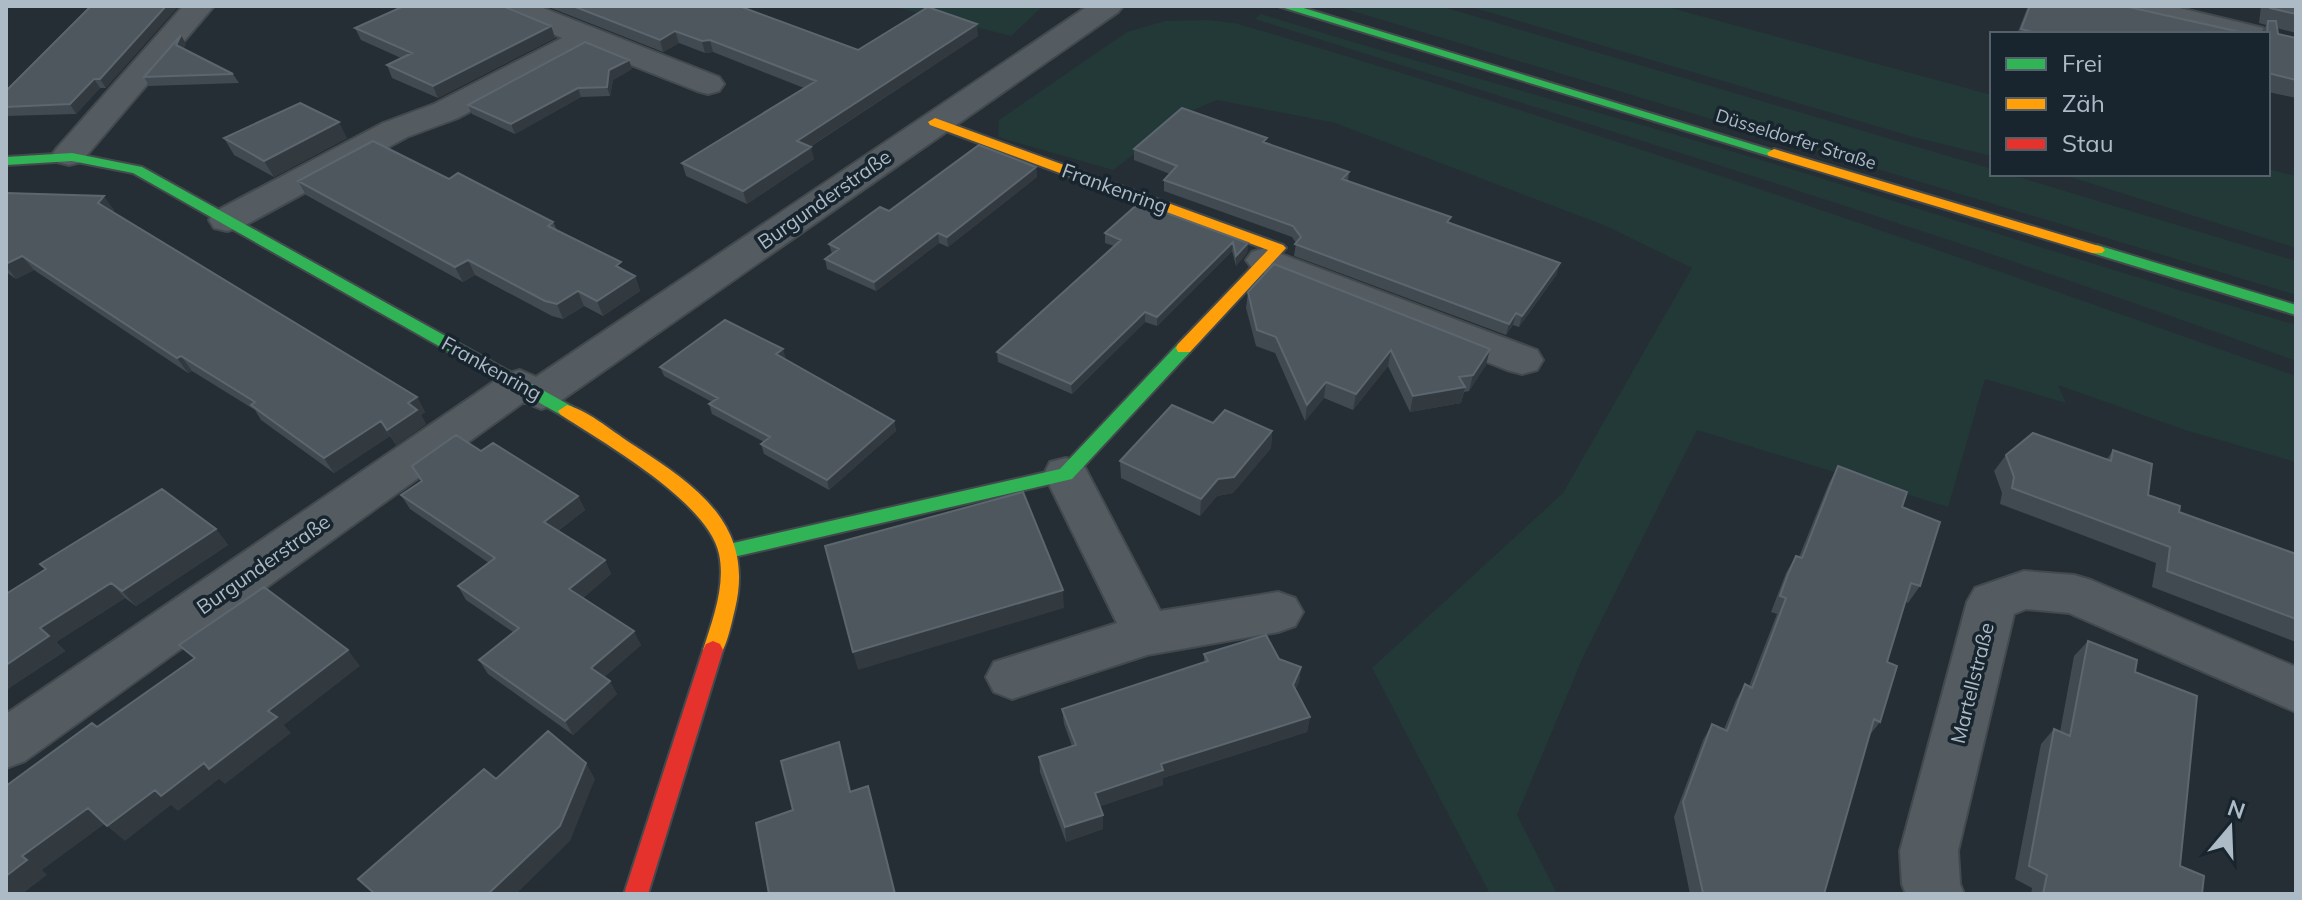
<svg xmlns="http://www.w3.org/2000/svg" width="2302" height="900" viewBox="0 0 2302 900" font-family="Mulish,sans-serif">
  <style>
    .green { fill: #223938 }
    .lines { fill: none; stroke-linecap: round; stroke-linejoin: round }
    .street-casing { stroke: #434a4e; stroke-width: 4 }
    .fast-casing { stroke: #434a4e; stroke-width: 4 }
    .slow-casing { stroke: #434a4e; stroke-width: 4 }
    .jam-casing { stroke: #434a4e; stroke-width: 4 }
    .street { fill: #545c62; fill-rule: evenodd }
    .fast { fill: #30b455; fill-rule: evenodd }
    .slow { fill: #ff9f0a; fill-rule: evenodd }
    .jam { fill: #e5322d; fill-rule: evenodd }
    .wall { fill: #424a51 }
    .shaded-wall { fill: #323a40 }
    .building { fill: #4e575e; stroke: #5c666e; stroke-width: 2 }
    .labels { text-anchor: middle; dominant-baseline: central; stroke-width: 7; stroke-linejoin: round; paint-order: stroke }
    .far-street-label { font-size: 18px; fill: #adbbc7; stroke: #18252e }
    .street-label { font-size: 20px; fill: #adbbc7; stroke: #18252e }
  </style>
  <rect width="100%" height="100%" fill="#252e34"/>
  <path class="green" d="M890,6H1043L1011,36Z
    M1336,6H1440L1992,169V174L2022,178L2296,261V295Z
    M1468,6H1664L1992,95V156L1917,138Z
    M1261,14C1446,72 1633,120 1817,177C1977,227 2136,278 2296,325V361C1953,235 1603,129 1255,19Z
    M1207,20L1235,23C1593,127 1945,252 2296,376V462L2185,430L2058,385L2066,403L1985,379L1948,507L1697,430L1584,655L1517,815L1557,894H1490L1372,668L1563,493L1692,268L1606,226L1335,123L1217,100L1191,111L1113,170L998,137L999,120L1127,32L1165,21Z
    M2268,169L2296,176V248L2061,174H2268Z"/>
  <g class="lines">
    <defs>
      <path id="street" d="M183,6H214L81,162L69,165L57,162L52,155L57,148Z
        M478,6H538L719,77L724,84L719,91L708,94L697,91L588,48L458,118L407,137L240,228L227,231L214,228L209,220L214,212L383,123L434,104L562,38L510,16L483,12Z
        M1088,6H1123L1118,12L556,404L541,409L524,402L25,761L6,768V714L505,374L520,370L536,377Z
        M2119,6H2171L2263,28L2267,34H2214L2124,12Z
        M1265,248L1537,350L1543,360L1537,370L1522,374L1507,370L1252,268L1246,260L1252,252Z
        M1066,458L1082,462L1160,611L1278,592L1295,598L1303,612L1295,626L1278,632L1147,655L1012,699L994,692L986,677L994,662L1117,623L1044,474L1050,462Z
        M2024,571L2074,575L2091,580L2296,667V712L2069,613L2026,609L2014,614L1958,851L1960,884L1964,894H1906L1902,884L1900,851L1967,602L1975,588Z"/>
      <path id="fast" d="M1278,6H1297L1781,153L1779,156H1769Z
        M72,153L142,167L573,407L576,411L567,417L561,415L133,173L72,161L6,165V157Z
        M2097,245L2296,305V315L2092,253V247Z
        M1184,342L1192,348L1190,352L1072,479L729,558L722,556L719,551L722,546L729,544L1060,469L1178,344Z"/>
      <path id="slow" d="M935,118L1283,245L1286,248L1190,352H1178L1176,348L1178,344L1268,250L930,125L928,122Z
        M1774,149L2102,247L2105,250L2102,253H2092L1769,156L1767,153Z
        M567,405C591,412 614,433 635,446C698,487 755,526 735,609C731,625 728,642 720,656L713,659L706,656L703,650C712,621 726,586 719,554C708,502 604,443 561,415L558,411Z"/>
      <path id="jam" d="M713,641L720,644L723,650L648,894H624L703,650L706,644Z"/>
    </defs>
    <use href="#street" class="street-casing"/>
    <use href="#fast" class="fast-casing"/>
    <use href="#slow" class="slow-casing"/>
    <use href="#jam" class="jam-casing"/>
    <use href="#street" class="street"/>
    <use href="#fast" class="fast"/>
    <use href="#slow" class="slow"/>
    <use href="#jam" class="jam"/>
  </g>
  <path class="wall" d="M91,6L106,88H100L76,114L6,116V91Z
    M546,6H739L858,50L978,36L810,147L814,159L747,204L686,176L682,163L804,88L713,52L705,53L679,43L663,52Z
    M2028,6H2124L2249,34H2017Z
    M2261,6H2296V33L2277,28L2278,34L2296,38V98L2268,92V34H2260L2266,25L2259,23Z
    M551,26L555,38L438,98L392,78L387,65L401,58L361,40L355,28Z
    M186,44L183,49L233,74L239,83L149,86L144,77Z
    M632,69L613,80L610,96L581,97L515,134L472,114L468,105Z
    M224,138H347L274,177L234,155Z
    M1267,144L1349,172L1348,181L1450,223L1557,274L1519,327L1513,325L1506,335L1294,256L1296,243L1292,237L1164,191V180L1170,174L1134,160V149Z
    M1036,167L1037,177L948,247L939,243L876,291L827,269L825,259L832,254L829,244L889,211Z
    M449,179L553,222L557,230L635,276L640,291L603,316L584,306L563,319L552,316L475,275L463,282L306,195L298,181Z
    M6,193L114,210L112,212L417,397L425,412L421,415L426,424L396,445L390,436L334,473L261,420L255,410L192,371L188,373L34,270L16,279L6,272Z
    M1105,233L1248,243L1247,253L1236,266L1232,251L1157,326L1145,322L1072,394L998,362L997,352L1114,246L1105,243Z
    M1248,292L1486,365L1469,391L1464,392L1461,403L1410,412L1388,366L1353,410L1324,398L1305,421L1275,353L1256,346L1246,308Z
    M785,359L894,421L896,431L829,490L764,454L761,444L764,442L712,414L709,404L712,402L664,376L660,367L786,359Z
    M1213,423L1272,431L1271,448L1233,493L1217,496L1200,516L1121,478L1120,461Z
    M2113,450L2148,495L2179,512L2296,554V642L2152,587L2156,563L2000,504L2002,493L1994,471L2006,455L2107,459Z
    M481,451L578,496L585,510L558,531L605,560L611,574L583,598L641,645L604,677L617,694L573,735L488,674L479,660L513,632L466,600L458,586L489,563L410,509L401,495L421,481L412,466Z
    M1838,466L1902,507L1920,586L1908,603L1905,602L1887,662L1880,722L1869,736L1824,894H1690L1674,817L1703,740L1712,724L1724,729L1736,700L1745,684L1749,686L1777,614L1771,612L1779,591L1786,573L1796,556L1799,557L1829,483Z
    M216,529L228,545L136,606L125,598L56,642L65,651L6,690V594L45,569L40,564Z
    M2088,641L2135,672L2180,866L2202,894H2031L2032,888L2015,879L2041,744L2054,729L2060,732L2074,656Z
    M1204,654L1279,659L1301,667L1299,682L1295,690L1310,717L1307,732L1163,778V785L1100,806L1103,829L1066,842L1040,772L1039,757L1072,746L1064,724L1062,709L1204,662Z"/>
  <path class="shaded-wall" d="M166,6H179L106,88L100,79Z
    M977,24L978,36L800,153L797,141Z
    M551,26L555,38L438,98L433,86Z
    M675,31L679,43L663,52L660,40Z
    M181,35L186,44L181,54L176,45Z
    M710,40L713,52L705,53L702,41Z
    M629,60L632,69L613,80L610,96L607,87L609,70Z
    M94,79L100,88L76,114L70,104Z
    M578,88L581,97L515,134L511,124Z
    M339,122L347,138L274,177L264,161Z
    M811,147L814,159L747,204L743,191Z
    M1036,167L1037,177L948,247L947,237Z
    M104,196L114,210L108,218L98,203Z
    M938,233L939,243L876,291L874,282Z
    M1233,242L1232,251L1157,326V317Z
    M1248,243L1247,253L1236,266V256Z
    M22,256L34,270L16,279L6,266V264Z
    M468,260L475,275L463,282L455,267Z
    M1560,263L1557,274L1519,327L1522,316Z
    M635,276L640,291L603,316L597,301Z
    M578,291L584,306L563,319L557,304Z
    M1145,312V322L1072,394L1071,384Z
    M1516,313L1513,325L1506,335L1509,324Z
    M783,349L786,359L779,364L776,354Z
    M1490,349L1486,365L1469,391L1473,375Z
    M1391,350L1388,366L1353,410L1356,394Z
    M181,356L192,371L188,373L177,358Z
    M1326,382L1324,398L1305,421L1307,405Z
    M1465,387L1461,403L1410,412L1413,396Z
    M417,397L425,412L421,415L426,424L396,445L387,430L408,403Z
    M381,421L390,436L334,473L324,458Z
    M894,421L896,431L829,490L827,480Z
    M1272,431L1271,448L1233,493L1217,496L1200,516L1201,499L1218,479Z
    M578,496L585,510L551,536L544,522Z
    M216,529L228,545L136,606L122,591Z
    M605,560L611,574L577,603L569,589Z
    M111,583L125,598L56,642L65,651L6,690V665L40,628Z
    M1063,590L1064,608L858,670L853,652Z
    M634,631L641,645L599,681L591,668Z
    M348,650L360,666L284,725L291,733L225,784L219,779L178,811L171,805L125,841L107,826L155,790L268,711Z
    M1301,667L1299,682L1290,701L1293,685Z
    M610,681L617,694L573,735L565,721Z
    M1310,717L1307,732L1163,778V785L1096,808L1095,793L1161,764Z
    M839,742L844,759L855,807L850,792Z
    M586,763L595,779L570,841L516,894H488Z
    M868,786L873,802L896,894H895Z
    M88,808L106,823L42,870L47,875L22,894H6V876L22,856Z
    M1103,815V829L1066,842L1065,827Z"/>
  <path class="building" d="M91,6H166L100,79H94L70,104L6,107V91Z
    M404,6H498L505,7L551,26L433,86L387,65L412,53L355,28Z
    M573,6H739L858,50L928,7L977,24L797,141L811,147L743,191L682,163L816,81L710,40L702,41L675,31L660,40Z
    M2030,6H2124L2249,34H2039L2021,29Z
    M2270,6H2296V14L2270,8Z
    M2268,21H2276L2278,34L2296,38V80L2268,73V34H2267Z
    M181,35L176,45L233,74L144,77Z
    M585,42L629,60L609,70L607,87L578,88L511,124L468,105Z
    M300,103L339,122L264,161L224,138Z
    M1182,108L1267,138L1263,142L1349,172L1342,179L1451,217L1447,222L1560,263L1522,316L1516,313L1509,324L1295,244L1301,237L1293,226L1164,180L1177,166L1134,149Z
    M373,141L449,179L458,173L553,222L548,226L621,262L616,266L635,276L597,301L578,291L557,304L545,301L468,260L455,267L298,181Z
    M979,145L1036,167L947,237L938,233L874,282L825,259L839,249L829,244L880,207L889,211Z
    M6,193L104,196L98,203L417,397L408,403L417,410L387,430L381,421L324,458L251,405L255,402L181,356L177,358L22,256L6,264Z
    M1139,203L1248,243L1236,256L1233,242L1157,317L1145,312L1071,384L997,352L1121,240L1105,233Z
    M1274,264L1490,349L1473,375L1459,377L1465,387L1413,396L1391,350L1356,394L1326,382L1307,405L1276,337L1257,330L1248,292Z
    M725,320L783,349L776,354L894,421L827,480L761,444L770,437L709,404L718,398L660,367Z
    M1172,405L1213,423L1225,410L1272,431L1234,477L1218,479L1201,499L1120,461Z
    M2033,433L2111,461L2113,450L2152,464L2148,495L2180,506L2179,512L2296,554V619L2167,571L2170,547L2012,488L2014,477L2006,455Z
    M456,435L481,451L493,443L578,496L544,522L605,560L569,589L634,631L591,668L610,681L565,721L479,660L519,628L458,586L495,558L401,495L422,481L412,466Z
    M1838,466L1907,492L1902,507L1940,522L1920,586L1911,583L1887,662L1897,666L1880,722L1874,719L1824,894L1703,893L1683,802L1712,724L1727,731L1745,684L1752,688L1786,598L1780,596L1788,574L1796,556L1802,558Z
    M162,489L216,529L122,591L111,583L40,628L49,636L6,665V594L46,569L40,564Z
    M1023,492L1063,590L853,652L825,546Z
    M264,587L348,650L268,711L277,717L209,769L204,763L161,796L155,790L107,826L88,808L22,856L27,860L6,876V786L92,723L97,727L195,658L179,645Z
    M1266,635L1279,659L1301,667L1293,685L1310,717L1161,764L1163,770L1095,793L1103,815L1065,827L1039,757L1076,745L1062,709L1208,661L1204,654Z
    M2088,641L2137,660L2135,672L2197,696L2180,866L2204,876L2202,894H2043L2047,875L2029,866L2054,729L2070,736Z
    M548,731L586,763L560,826L488,894H375L358,879L484,769L496,779Z
    M839,742L850,792L868,786L895,894H769L756,823L793,810L781,761Z"/>
  <g class="labels">
    <g class="far-street-label">
      <text transform="translate(1796 139) rotate(17)">Düsseldorfer Straße</text>
    </g>
    <g class="street-label">
      <text transform="translate(1115 188) rotate(20)">Frankenring</text>
      <text transform="translate(824 199) rotate(-35)">Burgunderstraße</text>
      <text transform="translate(492 368) rotate(29)">Frankenring</text>
      <text transform="translate(263 564) rotate(-35)">Burgunderstraße</text>
      <text transform="translate(1972 683) rotate(-76)">Martellstraße</text>
    </g>
  </g>
  <rect width="2302" height="900" fill="none" stroke="#adbbc7" stroke-width="16"/>
  <rect x="1990" y="32" width="280" height="144" fill="#18252e" stroke="#54616b" stroke-width="2"/>
  <rect x="2006" y="58" width="40" height="12" fill="#30b455" stroke="#54616b" stroke-width="2"/>
  <text x="2062" y="72" font-size="24" fill="#adbbc7">Frei</text>
  <rect x="2006" y="98" width="40" height="12" fill="#ff9f0a" stroke="#54616b" stroke-width="2"/>
  <text x="2062" y="112" font-size="24" fill="#adbbc7">Zäh</text>
  <rect x="2006" y="138" width="40" height="12" fill="#e5322d" stroke="#54616b" stroke-width="2"/>
  <text x="2062" y="152" font-size="24" fill="#adbbc7">Stau</text>
  <g transform="translate(2230 828) rotate(19)" stroke="#18252e" stroke-width="6" paint-order="stroke">
  <path d="M0-6L14 30L0 20L-14 30Z" fill="#adbbc7"/>
  <text y="-12" font-size="22" font-weight="bold" text-anchor="middle" fill="#adbbc7">N</text>
  </g>
</svg>
